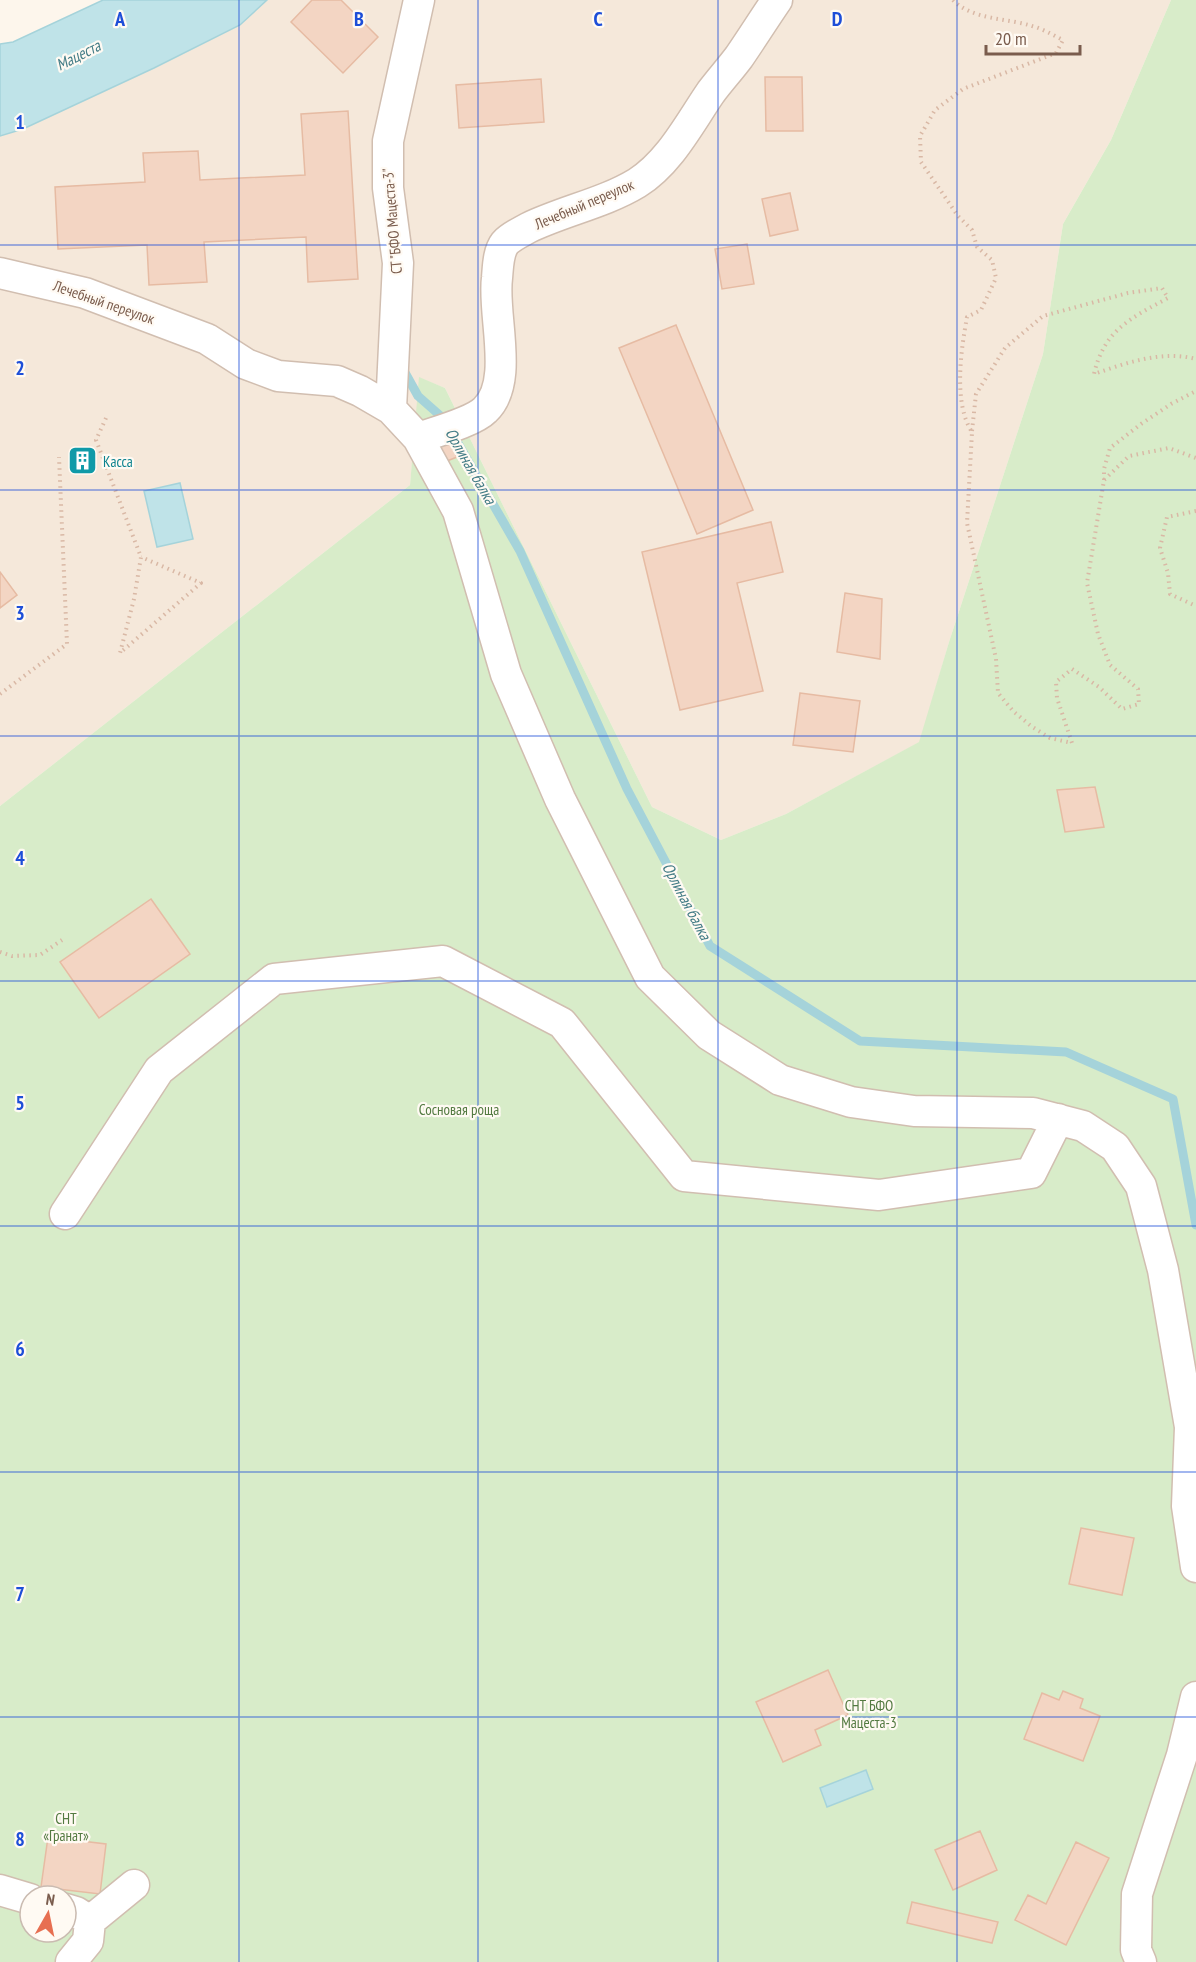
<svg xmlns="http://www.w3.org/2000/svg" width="1196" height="1962" viewBox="0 0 1196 1962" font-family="'PT Sans Narrow',sans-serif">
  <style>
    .residential { fill: #f5e8da }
    .green { fill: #d8ecc9; fill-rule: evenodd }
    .water { fill: #bfe3e8; stroke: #a5d3da; stroke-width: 1.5 }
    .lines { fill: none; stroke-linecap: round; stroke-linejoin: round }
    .stream { stroke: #a5d3da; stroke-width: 9 }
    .building { fill: #f3d5c3; stroke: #e6bba3; stroke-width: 1.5 }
    .minor-casing { stroke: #d1beb0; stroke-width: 33 }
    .path { stroke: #d9b8a5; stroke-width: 4; stroke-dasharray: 1.5 4.5; stroke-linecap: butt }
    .minor { stroke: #fff; stroke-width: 30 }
    .grid { fill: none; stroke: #1d4ed8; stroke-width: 1.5; stroke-opacity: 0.55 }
    .labels { text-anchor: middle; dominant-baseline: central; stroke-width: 4.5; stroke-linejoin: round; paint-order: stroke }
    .street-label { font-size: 15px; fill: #7a5c4d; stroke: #fffaf3 }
    .culture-label { font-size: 15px; fill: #0d838f; stroke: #fffaf3; text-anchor: start }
    .park-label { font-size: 15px; fill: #537a41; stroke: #fffaf3 }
    .water-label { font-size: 16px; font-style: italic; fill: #437c86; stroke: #fffaf3 }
    .grid-label { font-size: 20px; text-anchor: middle; font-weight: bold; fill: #1d4ed8; stroke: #fffaf3; stroke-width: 4.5; stroke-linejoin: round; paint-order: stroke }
  </style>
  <rect width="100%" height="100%" fill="#fdf6ec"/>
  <path class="residential" d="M267,0H1171L1111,140L1063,224L1043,354L949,642L920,742L786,814L721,840L652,807L445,388L420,378L410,485L0,806V136L23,129L154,68L240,25Z"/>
  <path class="green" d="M1171,0H1196V1962H0V806L410,485L419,377L445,388L652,807L721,840L786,814L919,742L949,642L1043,354L1063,224L1111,140ZM30,1896H66V1932H30Z"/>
  <path class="water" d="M103,0H267L240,25L154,68L23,129L0,136V44L13,42Z
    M180,483L193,539L157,547L144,491Z
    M866,1770L873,1789L827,1807L820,1788Z"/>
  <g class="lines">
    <path class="stream" d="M403,369L418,396L444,419L520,551L627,789L710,946L860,1041L1066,1052L1173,1099L1196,1225"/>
  </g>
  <path class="building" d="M312,0H341L378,37L343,73L291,22Z
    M765,77H802L803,131H766Z
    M541,79L544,122L459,128L456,85Z
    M348,111L358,279L308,282L306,237L204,242L207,282L149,285L147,245L58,249L55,187L145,182L143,153L198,151L200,180L305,175L301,114Z
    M790,193L798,230L770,236L762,199Z
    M747,244L754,284L722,289L715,249Z
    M676,325L753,510L697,534L619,348Z
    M448,439L457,457L442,463L433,445Z
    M88,452L92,466L75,471L72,456Z
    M771,522L783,572L737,583L763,691L680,710L642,552Z
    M0,572L17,595L0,608Z
    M845,593L882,599L880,659L837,652Z
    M800,693L860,701L853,752L793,745Z
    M1095,787L1104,827L1065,832L1057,790Z
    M151,899L190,954L99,1018L60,962Z
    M1081,1528L1134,1538L1122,1595L1069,1584Z
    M828,1670L848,1715L815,1730L821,1745L783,1762L756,1702Z
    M1063,1691L1083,1699L1080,1708L1100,1716L1083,1761L1024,1739L1042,1693L1059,1700Z
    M980,1831L997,1870L953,1890L935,1850Z
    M48,1837L106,1844L100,1894L41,1887Z
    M1076,1842L1109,1858L1066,1945L1015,1920L1028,1895L1046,1904Z
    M912,1902L998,1922L992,1943L907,1923Z"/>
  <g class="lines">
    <defs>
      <path id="minor" d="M0,273L85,293L207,339L246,364L278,376L337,381L360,391L391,409L418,438L458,511L506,674L560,799L650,977L709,1035L780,1080L851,1102L914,1111L1033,1113L1083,1126L1115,1147L1141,1186L1163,1270L1190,1427L1187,1506L1196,1567
        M391,409L398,263L388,188V141L419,0
        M418,438C435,432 473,422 485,410C515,382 492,315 497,278C498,267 498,252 505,243C510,237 521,232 528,228C563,211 604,203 637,183C670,162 689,124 711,92C720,80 730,69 739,57C752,38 764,19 777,0
        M65,1214L159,1070L274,979L443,961L562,1023L684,1176L879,1195L1031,1173L1058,1119
        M0,1890L30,1899
        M66,1909L76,1912L90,1921L88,1941L71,1962
        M90,1921L134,1885
        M1141,1962L1136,1950L1137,1894L1182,1755L1196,1697"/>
    </defs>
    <use href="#minor" class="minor-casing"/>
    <path class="path" d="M953,0C972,20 1007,18 1032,26C1043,29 1053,35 1063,40L1056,53L963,89L935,110L920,136L921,162L958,216L972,230L977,247L992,260L996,278L981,310L967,317C961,350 953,403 972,432L967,523L996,659L998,693L1013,711L1031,726L1050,738L1072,743L1057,698L1056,682L1072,669L1099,687L1122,709L1139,704L1138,689L1110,665L1098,634L1087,583L1104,480L1129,456L1169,448L1196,458
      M106,418L96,440L141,557L134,599L120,653L201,583L141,557
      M972,431L976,394L1005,348L1043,316L1128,293L1162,288L1168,298C1131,318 1104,330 1094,374C1126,363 1162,350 1196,359
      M1104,480V469L1110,448L1141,424L1171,404L1196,391
      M1196,511L1167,517L1160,548L1168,573L1170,594L1196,606
      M0,694L67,644L59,457
      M0,952L12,956L40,955L62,940"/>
    <use href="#minor" class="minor"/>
  </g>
  <path class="grid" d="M239,0V1962M478,0V1962M718,0V1962M957,0V1962M0,245H1196M0,490H1196M0,736H1196M0,981H1196M0,1226H1196M0,1472H1196M0,1717H1196"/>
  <defs>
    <symbol id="building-square" viewBox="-11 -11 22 22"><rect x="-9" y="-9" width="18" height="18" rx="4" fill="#0f9aa8" stroke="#fffaf3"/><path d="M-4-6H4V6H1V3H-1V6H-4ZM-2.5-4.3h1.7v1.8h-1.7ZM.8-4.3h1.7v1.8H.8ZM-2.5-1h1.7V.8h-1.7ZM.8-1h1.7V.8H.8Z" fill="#fff"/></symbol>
  </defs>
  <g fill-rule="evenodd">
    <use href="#building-square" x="66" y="444" width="33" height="33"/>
  </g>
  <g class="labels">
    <g class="street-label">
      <text transform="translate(584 204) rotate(-23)">Лечебный переулок</text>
      <text transform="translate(392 221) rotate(-95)">СТ "БФО Мацеста-3"</text>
      <text transform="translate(104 302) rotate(19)">Лечебный переулок</text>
    </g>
    <g class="culture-label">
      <text x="103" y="461">Касса</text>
    </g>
    <g class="park-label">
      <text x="459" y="1109">Сосновая роща</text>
      <text x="869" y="1705">СНТ БФО<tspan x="869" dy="17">Мацеста-3</tspan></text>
      <text x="66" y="1818">СНТ<tspan x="66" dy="17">«Гранат»</tspan></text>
    </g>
    <g class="water-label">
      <text transform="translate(78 55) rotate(-27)">Мацеста</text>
      <text transform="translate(471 466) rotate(60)">Орлиная балка</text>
      <text transform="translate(687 901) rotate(62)">Орлиная балка</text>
    </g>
  </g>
  <g class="grid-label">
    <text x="120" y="26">A</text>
    <text x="359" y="26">B</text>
    <text x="598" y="26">C</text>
    <text x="837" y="26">D</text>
    <text x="20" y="129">1</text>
    <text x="20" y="375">2</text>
    <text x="20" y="620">3</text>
    <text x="20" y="865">4</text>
    <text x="20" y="1110">5</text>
    <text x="20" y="1356">6</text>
    <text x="20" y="1601">7</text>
    <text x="20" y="1846">8</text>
  </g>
  <g transform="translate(48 1914) rotate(9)"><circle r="28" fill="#fffaf3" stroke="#cabbb1" stroke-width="1.5"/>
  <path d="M0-4.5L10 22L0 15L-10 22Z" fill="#e76f51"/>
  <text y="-9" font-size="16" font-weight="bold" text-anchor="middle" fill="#7a5c4d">N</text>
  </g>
  <path d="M986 45v9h94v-9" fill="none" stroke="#7a5c4d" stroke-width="3"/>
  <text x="995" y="45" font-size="18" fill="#7a5c4d" stroke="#fffaf3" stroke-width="4.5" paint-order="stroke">20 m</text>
</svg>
